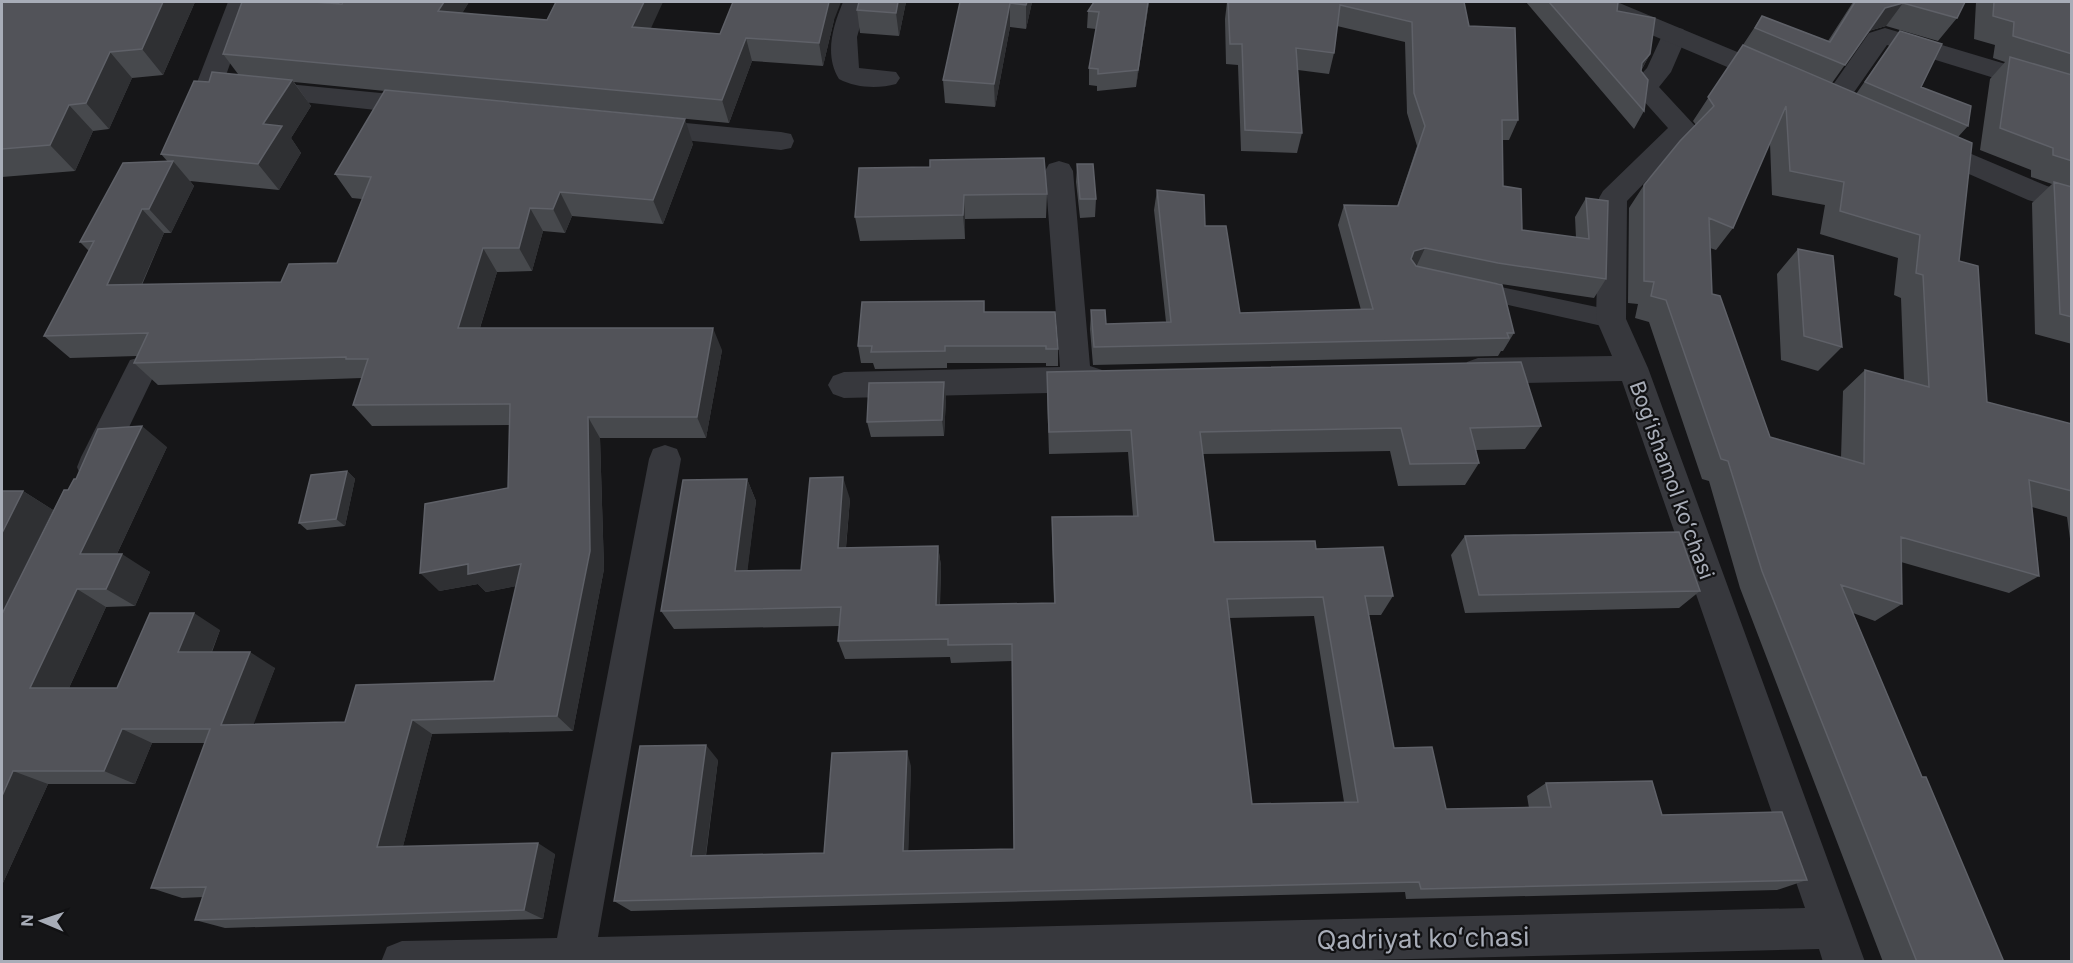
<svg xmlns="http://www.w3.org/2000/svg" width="2073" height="963" viewBox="0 0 2073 963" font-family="Inter,sans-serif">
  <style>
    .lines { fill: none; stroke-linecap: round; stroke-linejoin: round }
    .service { fill: #37383d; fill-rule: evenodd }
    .minor { fill: #37383d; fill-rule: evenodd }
    .tertiary { fill: #37383d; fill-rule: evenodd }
    .wall { fill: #47494d; fill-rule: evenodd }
    .shaded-wall { fill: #2f3033 }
    .building { fill: #525359; stroke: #5f6168; stroke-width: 1.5; fill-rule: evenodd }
    .labels { text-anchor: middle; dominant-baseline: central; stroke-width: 4.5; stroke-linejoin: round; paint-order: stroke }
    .street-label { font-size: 21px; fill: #a8adb8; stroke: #111113 }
    .near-street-label { font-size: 26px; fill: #a8adb8; stroke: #111113 }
  </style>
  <rect width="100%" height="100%" fill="#161618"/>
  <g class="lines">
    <path class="service" d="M1472,281L1611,310L1619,313L1622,319L1619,325L1611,328L1464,295L1461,289L1464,283Z"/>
    <path class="minor" d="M228,2H252L225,78L422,97L431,100L435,106L431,112L422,115L200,91L196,85Z
      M843,2H867L857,37L859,68L896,72L900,78L896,84C878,89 856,88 839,79C824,55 833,26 843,2Z
      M1674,27L1683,29L1687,35L1671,72L1659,87L1697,128L1627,201L1626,319L1648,368L1865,962H1823L1819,949L1288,962H381L387,947L402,941L557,938L649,459L653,449L665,445L677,449L681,459L598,937L1805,908L1622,381L1478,384L1467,380L1462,371L1467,362L1478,358L1612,356L1596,319L1599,198L1603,191L1668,128L1633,89L1634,82L1647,68L1665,29Z
      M1885,28L2072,84V102L1887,45L1843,108L1834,111L1825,108L1821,102L1869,33Z
      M644,119L781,132L791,134L794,141L791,148L781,150L635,135L631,128L635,121Z
      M1059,161L1069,164L1073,171L1090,366L1102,370L1107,379L1102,388L1091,392L844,398L833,394L828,385L833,376L844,372L1060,367L1045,171L1049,164Z
      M141,357L152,360L157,369L105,477L93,481L81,477L77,467L81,457L130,360Z"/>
    <path class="tertiary" d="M1567,2H1617L1783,71L1787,77L1783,83L1774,86L1765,83L1602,14L1570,8Z
      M1929,136L2047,186L2072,193V213L2028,200L1919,152L1915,145L1919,138Z"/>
  </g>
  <path class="wall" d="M2,2H195L163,75L132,78L109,129L93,131L75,171L2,177Z
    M469,2L462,13L720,34L834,20L823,66L752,61L729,123L479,99L693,144L663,224L572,216L565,233L543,231L532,271L497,272L480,328L722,350L706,438H600L604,569L573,731L432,734L403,846L555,854L543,919L225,928L195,920L203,897L182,898L151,888L205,743H152L135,784H48L2,885V491H23L53,510L12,592L68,490L76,479L167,447L117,554L150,572L135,606L106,607L69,688H117L220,630L212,652L275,668L253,724L345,722L494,681L516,586L486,592L478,584L439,591L508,488L510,425L372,426L353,405L362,378L158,385L134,363L137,356L70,358L44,336L89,251L80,242L168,162L161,154L209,82L238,74L223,54L342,4ZM294,82L385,91L335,174L352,198L362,199L337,263L281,282L142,285L164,233H171L194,186L190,181L279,190L301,153L291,138L311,106Z
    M859,2H906L899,36L860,33L857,10Z
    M960,2H1032L1026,29L1010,27L995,107L945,103L943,80Z
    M1149,2L1136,87L1097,91V86L1089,85V68L1096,29L1087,28L1088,11Z
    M1227,2H1464L1469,26L1518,120L1509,140H1502L1503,186L1522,230L1576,238L1575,217L1586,198L1606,279L1594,298L1488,282L1514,333L1503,351H1501L1498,356L1093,365L1090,329L1091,310L1106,324L1166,322L1154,210L1157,190L1205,226L1240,313L1361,310L1338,225L1344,205L1397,206L1417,146L1407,113L1405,42L1337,26L1334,53L1329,74L1298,70L1302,133L1297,153L1241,151L1238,65L1226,64L1225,19Z
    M1526,2H1618L1617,11L1650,54L1641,71L1644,111L1634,129Z
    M1853,2H1965L1957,18L1938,41L1886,26L1869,31L1832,83L1856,94L1900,31L1921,87L1968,126L1958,137L1959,261L1987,402L2072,424V553L2067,517L2032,507L2039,576L2009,593L1901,562L1902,604L1875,621L1853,613L1922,777L2004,962H1883L1740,588L1709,481L1702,479L1649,322L1635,318L1638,304L1628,303L1629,208L1644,185L1696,125L1693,121L1762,16L1828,41ZM1770,143L1772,195L1825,205L1820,234L1898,258L1894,295L1901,298L1904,380L1865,370L1843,391L1841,458L1770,437L1712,294L1710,248L1716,250L1733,228Z
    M1976,2H2072V344L2035,334L2032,203L2052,184L2031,177V170L1980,150L1990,79L2005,62L1993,58L1995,45L1974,39Z
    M1077,164L1096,199L1095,217L1080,218L1076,182Z
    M859,168L1047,194L1046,218L965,219V239L860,241L855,217Z
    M1798,249L1842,347L1818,371L1781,360L1777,274Z
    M984,312L1058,349V366H1046V363H947V368L875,369L873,363H861L858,346Z
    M1047,372L1541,426L1525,449L1476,450L1479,463L1465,485L1398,486L1390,451L1203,454L1214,542L1316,549L1393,596L1381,615H1369L1394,748L1446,809L1529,808L1527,796L1546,783L1662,815L1807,880L1777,890L1406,899L1405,892L631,911L614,901L718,760L706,856L824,853L911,766L908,851L1014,849L1012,661L951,663L950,657L845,659L838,641L840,626L674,629L661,611L747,479L756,501L747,571L801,570L850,499L846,548L938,546L941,566L940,605L1054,603L1052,538V517L1133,516L1128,452L1049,454L1047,396ZM1314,616L1344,802L1252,804L1229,618Z
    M944,382L946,398L944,436L871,437L867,422Z
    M347,471L355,479L345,526L307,530L299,523Z
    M1465,536L1700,591L1679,608L1465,613L1451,555Z"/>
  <path class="shaded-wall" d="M163,2H195L163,75L142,49Z
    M444,2H469L450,34L438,11Z
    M644,2H663L641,50L632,27Z
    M829,2H841L834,20L823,66L819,43Z
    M898,2H906L899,36L896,13Z
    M1027,2H1032L1026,29V5Z
    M1148,2H1149L1136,87L1138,70Z
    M1010,3V27L995,107L994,84Z
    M1903,3L1886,26L1868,31L1885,8Z
    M746,38L752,61L729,123L722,100Z
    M110,52L132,78L109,129L86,103Z
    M1650,54L1640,72L1642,63Z
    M292,80L311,106L291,138L301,153L279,190L258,164L263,124Z
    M69,105L93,131L75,171L50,145Z
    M685,119L693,144L663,224L653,200Z
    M173,161L194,186L171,233L149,209Z
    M560,192L572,216L565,233L553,209Z
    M964,195L965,219V239L963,215Z
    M530,208L543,231L532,271L519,248Z
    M142,209L164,233L131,308L107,285Z
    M483,248L497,272L473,350L458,328Z
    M1425,248L1416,267L1406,270L1414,251Z
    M713,328L722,350L706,438L697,417Z
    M944,382L946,398L944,436L942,420Z
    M588,417L600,438L604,569L573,731L557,716Z
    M142,426L167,447L108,573L80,554Z
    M347,471L355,479L345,526L336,519Z
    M843,477L850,499L844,568L838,548Z
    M747,479L756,501L745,591L735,571Z
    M23,491L53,510L2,614V533Z
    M938,546L941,566L939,624L936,605Z
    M122,554L150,572L135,606L106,589Z
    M468,564H521L537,582L486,592L478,584L439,591L420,573Z
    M77,589L106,607L62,703L30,688Z
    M194,613L220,630L205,668L178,652Z
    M250,652L275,668L248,739L221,725Z
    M412,720L432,734L400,858L377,847Z
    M122,729L152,743L135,784L104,771Z
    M706,745L718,760L704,868L691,856Z
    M907,751L911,766L908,863L903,851Z
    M13,771L48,784L2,885V796Z
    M538,843L555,854L543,919L524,910Z"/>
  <path class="building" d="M2,2H163L142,49L110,52L86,103L69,105L50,145L2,149Z
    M242,2H313L342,4L343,2H444L438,11L547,20L556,2H644L632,27L720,34L733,2H829L819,43L746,38L722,100L223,54Z
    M859,2H898L896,13L857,10Z
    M960,2H1027L1026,5L1010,3L994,84L943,80Z
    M1094,2H1148L1138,70L1098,74V69L1089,68L1099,12L1088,11Z
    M1228,2H1464L1469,26L1515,28L1518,120H1502L1503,186L1521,189L1522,230L1589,239L1586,198L1608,201L1606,279L1498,263L1425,248L1414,251L1411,259L1416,266L1502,285L1514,333H1507L1509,338L1094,347L1091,310H1105L1106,324L1171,322L1157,190L1204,195L1205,226H1226L1240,313L1373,309L1344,205L1398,206L1425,126L1414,93L1412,22L1340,5L1334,53L1296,48L1302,133L1245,130L1242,44H1230Z
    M1549,2H1618L1617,11L1655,18L1650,54L1642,63L1641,71L1648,80L1644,111Z
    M1855,2H1965L1957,18L1903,3L1885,8L1845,65L1755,28L1762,16L1830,42Z
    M1994,2H2072V54L2013,36L2014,22L1993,16Z
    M1900,31L1942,44L1921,87L1971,106L1968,126L1865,82Z
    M1743,45L1972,143L1959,261L1978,266L1987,402L2072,424V491L2029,480L2039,576L1901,537L1902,604L1841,585L1922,777H1926L2004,962H1917L1762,571L1728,461L1721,459L1666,300L1651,296L1654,282L1644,281V185L1680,141L1714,106L1708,97ZM1786,106L1790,171L1844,182L1840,211L1920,235L1916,273L1923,275L1929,387L1865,370L1864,464L1770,437L1720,296L1712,294L1709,218L1733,228Z
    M2010,57L2072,75V161L2053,155V148L2000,128Z
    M212,72L292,80L263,124L282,126L258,164L161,154L194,81L209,82Z
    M385,90L685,119L653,200L560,192L553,209L530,208L519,248H483L458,328H713L697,417H588L590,551L557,716L412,720L377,847L538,843L524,910L195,920L206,887L151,888L210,729H122L104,771H13L2,796V614L64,490H68L74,479H76L98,429L142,426L80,554H122L106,589H77L30,688H117L150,613H194L178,652H250L221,725L345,722L356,685L494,681L521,564L468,574V564L420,573L425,504L508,488L510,404L353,405L368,359H346V357L134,363L148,333L44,336L94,241L80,242L123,163L173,161L149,209H142L107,285L281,282L289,264L337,263L371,177L335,174Z
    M1044,158L1047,194L964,195L963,215L855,217L859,168L930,167V160Z
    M1077,164H1093L1096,199H1080Z
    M2054,182L2072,187V317L2060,314Z
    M1798,249L1833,256L1842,347L1804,336Z
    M984,301V312H1055L1058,349H1046V346H945V351L871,352L872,346H858L862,302Z
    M1521,362L1541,426L1470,428L1479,463L1410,464L1401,428L1200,432L1214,542L1315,541L1316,549L1383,547L1393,596H1365L1394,748L1432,747L1446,809L1551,807L1546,783L1652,781L1662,815L1782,812L1807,880L1421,889L1419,882L614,901L640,746L706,745L691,856L824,853L832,753L907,751L903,851L1014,849L1012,644L948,645V639L838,641L841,607L661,611L683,480L747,479L735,571L801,570L810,478L843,477L838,548L938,546L936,605L1055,603L1052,517L1138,516L1131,430L1049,432L1047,372ZM1323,597L1358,802L1252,804L1227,599Z
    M944,382L942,420L867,422L869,383Z
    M347,471L336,519L299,523L311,475Z
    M2,491H23L2,533Z
    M1679,532L1700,591L1479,595L1465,536Z"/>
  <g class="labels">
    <g class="street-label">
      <text transform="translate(1672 480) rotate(70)">Bogʻishamol koʻchasi</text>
    </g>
    <g class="near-street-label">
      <text transform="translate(1423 938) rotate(-1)">Qadriyat koʻchasi</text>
    </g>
  </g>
  <rect width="2073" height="963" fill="none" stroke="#a8adb8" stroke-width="6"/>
  <g transform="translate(42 921) rotate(272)" stroke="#111113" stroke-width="4.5" paint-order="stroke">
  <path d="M0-4.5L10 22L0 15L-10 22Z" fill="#a8adb8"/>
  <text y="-9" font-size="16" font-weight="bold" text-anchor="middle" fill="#a8adb8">N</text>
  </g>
</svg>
